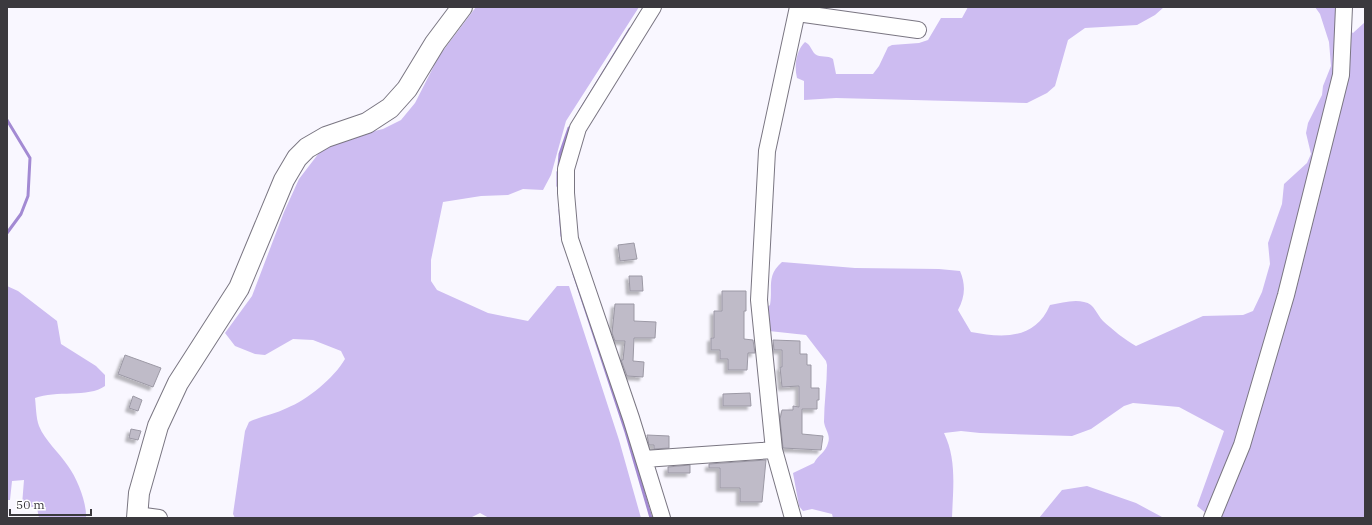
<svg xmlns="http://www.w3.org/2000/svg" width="1372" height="525" viewBox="0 0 1372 525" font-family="'IBM Plex Serif',serif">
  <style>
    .green { fill: #cdbcf1 }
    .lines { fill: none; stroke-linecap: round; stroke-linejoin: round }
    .stream { stroke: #a38ad3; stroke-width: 3 }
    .building { fill: #bfbbc8; stroke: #9c99a5; filter: url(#shadow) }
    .minor-casing { stroke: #7a7682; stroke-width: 18 }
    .major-casing { stroke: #7a7682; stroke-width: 22 }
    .minor { stroke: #fff; stroke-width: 16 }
    .major { stroke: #fff; stroke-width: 20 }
  </style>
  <defs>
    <filter id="shadow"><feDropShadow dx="-3.5" dy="3.5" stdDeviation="1" flood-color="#0004"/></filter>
  </defs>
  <rect width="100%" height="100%" fill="#f9f7ff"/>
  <path class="green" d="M476,7H639L566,121L551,175L543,190L523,189L508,195L481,196L443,202L431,260V281L437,290L488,313L528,321L557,286H569L619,440L641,518H489L480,513L470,518H235L233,514L245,431L249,422C262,416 275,414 287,408C307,400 334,378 345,359L341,351L313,340L293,339L265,355L255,354L235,346L225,333L252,296L284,212L299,179L322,149L349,137L383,129L401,120L415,103L439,56Z
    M968,7H1164L1155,15L1137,25L1085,28L1068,40L1055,86L1047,93L1027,103L836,98L804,100V81L797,78C794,66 796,51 805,42C811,45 811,50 815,54C820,58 828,55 833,59L836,74H873L879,66L888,47L892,45L919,43L928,40L941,18H962Z
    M1315,7H1339L1340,24L1353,33L1365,22V518H1212L1197,506L1224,431L1179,407L1133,403L1124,406L1091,429L1072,436L980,433L961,431L944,433C957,460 953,488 952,518H833L832,514L812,509L803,511L799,506L793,473L814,463C818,455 826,452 828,443C831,435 825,430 824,422C824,403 827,384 827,365L826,361L806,335L760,330L766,308L770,305C773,287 766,276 782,262L855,268L939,269L960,271C966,285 965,297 958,310L971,332C1003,338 1035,340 1050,305C1061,303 1074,299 1084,302C1095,304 1096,314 1103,321C1113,330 1125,340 1136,346L1203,316L1243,315L1253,311L1262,292L1270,264L1268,243L1282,204L1284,184L1307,163L1311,154L1306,133L1308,123L1322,95L1323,86L1331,66L1329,42L1320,14Z
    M7,286L18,291L57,321L61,344L96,366L105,375V386C88,398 56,390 35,398C36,406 36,418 39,426C45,441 59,452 68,466C77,478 87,503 86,518H39L37,508L22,505L24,480L12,481L10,500H7Z
    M1087,486L1136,503L1162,517L1039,518L1062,490Z"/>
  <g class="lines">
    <path class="stream" d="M580,111L630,29
      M7,120L30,158L28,196L21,214L7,233
      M559,166L560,154L569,128L568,133L570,130
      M558,186V172
      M560,210L562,236
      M574,274L626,432L651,518"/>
  </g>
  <path class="building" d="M634,243L637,259L620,261L618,245Z
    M629,276H642L643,291H630Z
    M722,291H746V311H744V339L753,340L755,353H748L747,370H728V359H720V350H711V338H714V311H722Z
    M615,304H634V321L656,322L655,338H634L633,361L644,362L643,377L627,376L621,360H623L625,341H615L612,333Z
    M773,340L800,341V354H807V365H811V388H819V400H817V409H802V434L823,436L821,450L783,448L780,419L782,410H793V406L799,407V386L782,387L780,367H782V350H774Z
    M125,355L161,368L153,387L118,374Z
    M750,393L751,406H723V394Z
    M133,396L142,400L138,411L129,408Z
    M131,429L141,431L138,440L129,438Z
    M647,435L669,436V448L654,449V445H649Z
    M766,460L762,502H740V488H720V468H709V464Z
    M690,465V473H668V467Z"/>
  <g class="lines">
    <defs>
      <path id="minor" d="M653,7L578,128L566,169V193L570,239L631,418L662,518
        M797,13L918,30
        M644,459L774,450
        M137,515L159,518
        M793,518L774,450L759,300L767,151L798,7
        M1212,518L1242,445L1286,295L1341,75L1344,7"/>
      <path id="major" d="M137,518L139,493L158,426L178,383L239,288L284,180L297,158L307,148L326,137L367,123L390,108L407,89L435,43L462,7"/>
    </defs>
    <use href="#minor" class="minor-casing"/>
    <use href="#major" class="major-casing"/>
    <use href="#minor" class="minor"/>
    <use href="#major" class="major"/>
  </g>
  <rect width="1372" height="525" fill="none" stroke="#3b393e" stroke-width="16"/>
  <path d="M10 509v6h81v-6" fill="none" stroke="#3b393e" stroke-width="2"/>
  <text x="16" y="509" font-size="12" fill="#3b393e" stroke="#ffffff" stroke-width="3" paint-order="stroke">50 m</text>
</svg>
